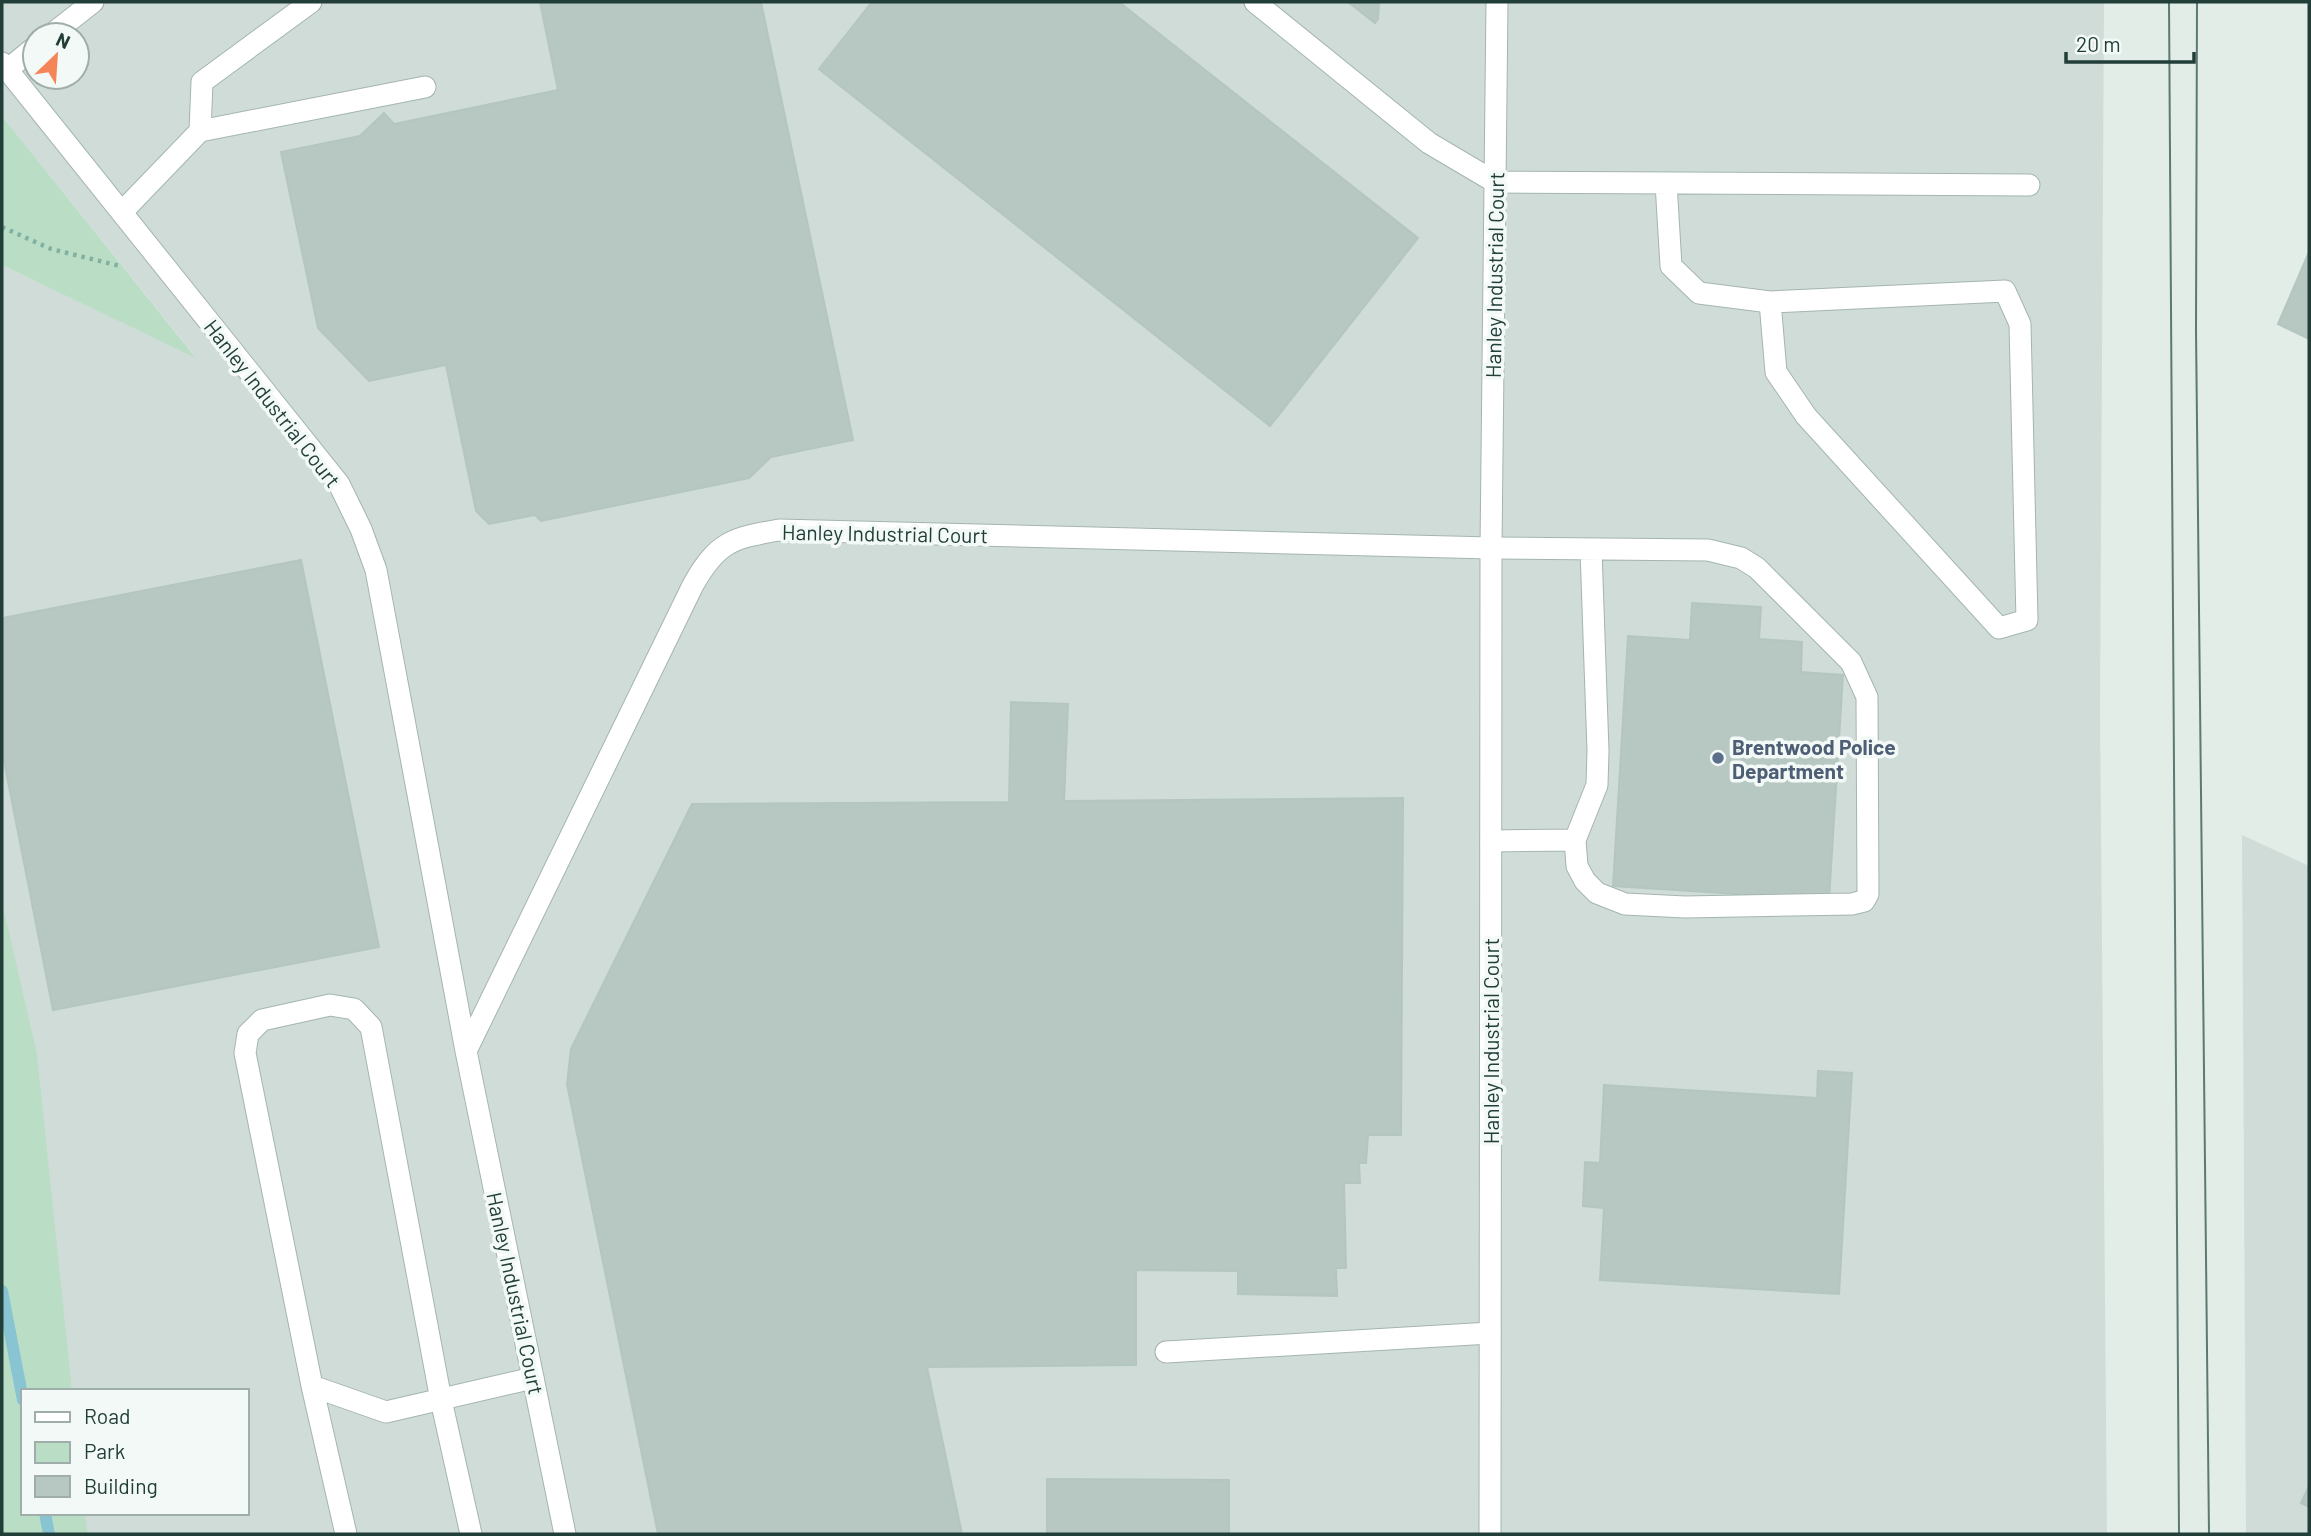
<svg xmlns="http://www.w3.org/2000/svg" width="2311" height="1536" viewBox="0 0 2311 1536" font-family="Barlow,sans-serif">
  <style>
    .built { fill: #d0dcd7; fill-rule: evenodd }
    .green { fill: #badec5 }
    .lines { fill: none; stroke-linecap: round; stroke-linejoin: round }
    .stream { stroke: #89c4d3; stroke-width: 12 }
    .building { fill: #b7c7c1; stroke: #b4c6c0; stroke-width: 2 }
    .lane-casing { stroke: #a4b5b0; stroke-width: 23 }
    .street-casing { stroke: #a4b5b0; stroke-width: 23 }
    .path { stroke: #82b1a4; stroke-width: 4.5; stroke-dasharray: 3.5 5; stroke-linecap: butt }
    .lane { stroke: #fff; stroke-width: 21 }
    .street { stroke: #fff; stroke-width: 21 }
    .tram { stroke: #5c7a73; stroke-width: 2 }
    .service-dot { fill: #5c6f8a; stroke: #f3f9f6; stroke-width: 2.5 }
    .labels { text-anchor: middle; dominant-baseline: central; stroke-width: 7; stroke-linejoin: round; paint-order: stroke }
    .street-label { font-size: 21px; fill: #213e38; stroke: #f3f9f6 }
    .service-label { font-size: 21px; font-weight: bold; fill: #4e5e75; stroke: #f3f9f6; text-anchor: start }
  </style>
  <rect width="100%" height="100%" fill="#e2ede8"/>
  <path class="built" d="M2,2H2104L2100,710L2107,1534H88L84,1513H247V1391H61L2,1074V265L195,356L2,116ZM35,35H77V77H35Z
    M2242,835L2309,866V1534H2246Z"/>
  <path class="green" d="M2,116L196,358L2,265Z
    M2,902L37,1054L72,1391H23V1513H85L88,1534H2Z"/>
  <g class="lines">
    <path class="stream" d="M2,1291L23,1400
      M45,1513L49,1534"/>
  </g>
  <path class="building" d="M540,2H761L853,440L771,457L749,478L541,521L535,515L489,524L476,511L446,365L369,381L318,328L281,152L360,136L384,113L394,124L558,90Z
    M872,2H1119L1418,238L1270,426L819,69Z
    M1348,2H1379L1378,19L1375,23Z
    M2309,252V339L2278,324Z
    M301,560L379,947L53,1010L2,751V618Z
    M1692,603L1761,607L1759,639L1802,642L1801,672L1843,675L1829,900L1613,886L1628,636L1690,640Z
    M1011,702L1068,704L1064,801L1403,798L1401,1135H1368L1366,1163H1359L1360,1183H1344L1346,1268H1336L1337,1296L1238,1294V1271L1136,1270V1365L927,1367L962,1534H658L567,1084L571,1049L692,804L1009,802Z
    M1818,1071L1852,1073L1839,1294L1600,1280L1604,1208L1583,1206L1585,1162L1600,1163L1604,1085L1817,1098Z
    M1047,1479L1229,1480V1534H1047Z
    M2309,1486V1507L2301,1503Z"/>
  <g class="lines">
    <defs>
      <path id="lane" d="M1255,2L1429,143L1495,182L2029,185
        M51,35L93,2
        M7,70L35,47
        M200,131L425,87
        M1666,183L1671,266L1699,293L1770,302L2005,291L2020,324L2027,620L1999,628L1806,416L1776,372L1770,302
        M122,212L200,131L202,82L311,2
        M1575,840L1597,785L1598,751L1591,550
        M1491,841L1575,840L1577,866L1585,881L1597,893L1625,904L1685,907L1852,904L1864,901L1868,894L1867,697L1851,662L1757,568L1741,558L1708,550L1491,548
        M1166,1352L1490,1333
        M312,1386L386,1412L533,1378
        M346,1534L312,1386L245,1053L248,1034L262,1020L330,1005L354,1009L371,1027L441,1400L471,1534"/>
      <path id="street" d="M2,63L339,484L361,529L376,570L466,1051L565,1534
        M466,1051L693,585C717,542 732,538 779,530L1491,548
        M1490,1534L1491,548L1497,2"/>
    </defs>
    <use href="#lane" class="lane-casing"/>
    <use href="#street" class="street-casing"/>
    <path class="path" d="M2,227L51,249L120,266"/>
    <use href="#lane" class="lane"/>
    <use href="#street" class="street"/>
    <path class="tram" d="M2169,2L2179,1534
      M2197,2L2196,330L2209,1534"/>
  </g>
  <circle class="service-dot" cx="1718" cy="758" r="7"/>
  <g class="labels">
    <g class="street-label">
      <text transform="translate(1494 275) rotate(-89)">Hanley Industrial Court</text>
      <text transform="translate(273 403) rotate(52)">Hanley Industrial Court</text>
      <text transform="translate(885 533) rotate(1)">Hanley Industrial Court</text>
      <text transform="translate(1490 1041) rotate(-90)">Hanley Industrial Court</text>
      <text transform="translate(516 1293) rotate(78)">Hanley Industrial Court</text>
    </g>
    <g class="service-label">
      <text x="1732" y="746">Brentwood Police<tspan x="1732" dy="24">Department</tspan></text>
    </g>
  </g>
  <rect width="2311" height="1536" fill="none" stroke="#213e38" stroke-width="7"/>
  <rect x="21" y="1389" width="228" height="126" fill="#f3f9f6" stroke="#9faeaa" stroke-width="2"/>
  <rect x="35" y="1412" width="35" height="10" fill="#ffffff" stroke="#9faeaa" stroke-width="2"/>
  <text x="84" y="1424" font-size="21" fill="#213e38">Road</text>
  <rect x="35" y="1442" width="35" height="21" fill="#badec5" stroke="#9faeaa" stroke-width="2"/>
  <text x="84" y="1459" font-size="21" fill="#213e38">Park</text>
  <rect x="35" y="1476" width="35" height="21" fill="#b7c7c1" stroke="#9faeaa" stroke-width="2"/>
  <text x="84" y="1494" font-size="21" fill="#213e38">Building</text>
  <g transform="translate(56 56) rotate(25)"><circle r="33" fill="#f3f9f6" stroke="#9faeaa" stroke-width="2"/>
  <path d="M0-5L12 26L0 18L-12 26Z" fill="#f58557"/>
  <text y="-10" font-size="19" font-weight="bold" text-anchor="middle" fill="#213e38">N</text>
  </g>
  <path d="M2066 52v10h128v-10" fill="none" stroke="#213e38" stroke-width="3.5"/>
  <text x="2076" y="52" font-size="21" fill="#213e38" stroke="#f3f9f6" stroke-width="5" paint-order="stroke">20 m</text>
</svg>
